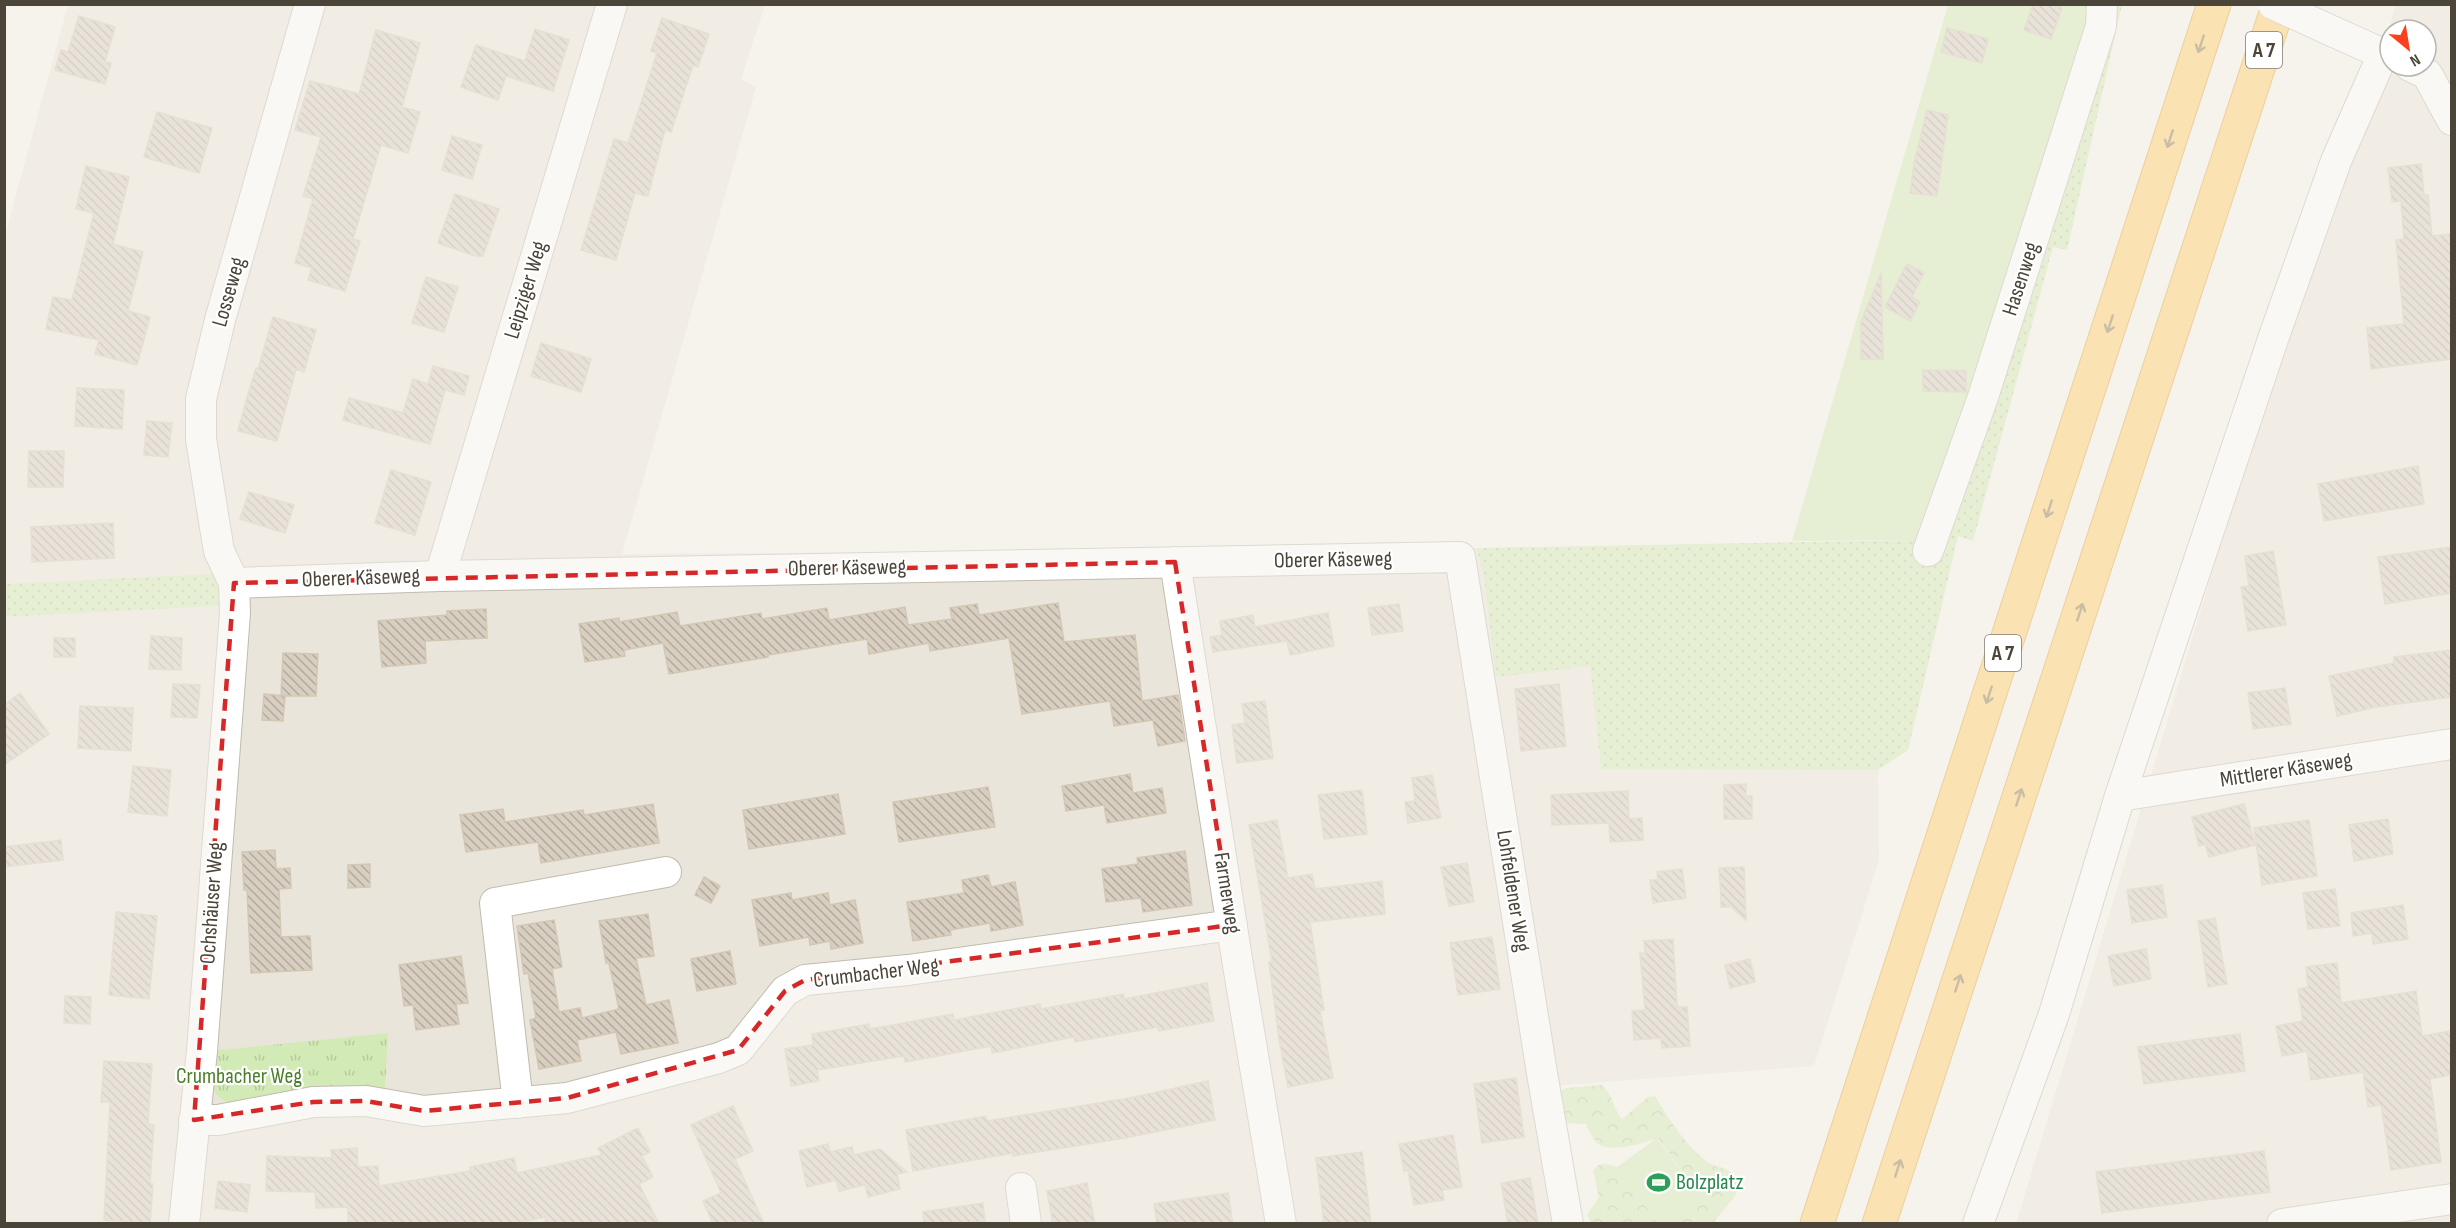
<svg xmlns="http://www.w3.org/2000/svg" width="2456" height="1228" viewBox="0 0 2456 1228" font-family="'Sofia Sans Condensed',sans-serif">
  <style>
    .residential { fill: #eae5da; fill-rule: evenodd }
    .grass { fill: url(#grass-dots) }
    .forest { fill: url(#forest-crowns) }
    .park { fill: url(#park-tufts) }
    .garden { fill: #d2eab5 }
    .building { fill: url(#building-back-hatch); stroke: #d3c7b4; stroke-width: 1.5 }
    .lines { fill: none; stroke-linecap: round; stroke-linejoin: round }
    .minor-casing { stroke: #c2bbae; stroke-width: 32 }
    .highway-casing { stroke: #e0a43c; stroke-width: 35 }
    .minor { stroke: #fff; stroke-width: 30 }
    .highway { stroke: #ffcf6e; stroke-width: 33 }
    .minor-bridge-casing { stroke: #c2bbae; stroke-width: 32; stroke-linecap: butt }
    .minor-bridge { stroke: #fff; stroke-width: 30 }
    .oneway { stroke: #937c4e }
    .marked { fill: none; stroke: #d62828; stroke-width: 4.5; stroke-dasharray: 12 8; stroke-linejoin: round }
    .labels { text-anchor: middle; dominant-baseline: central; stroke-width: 4.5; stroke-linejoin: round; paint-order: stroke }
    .shield { fill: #fff; stroke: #817c74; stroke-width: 1.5 }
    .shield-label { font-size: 21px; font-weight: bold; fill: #4b4439 }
    .street-label { font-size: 22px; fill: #4b4439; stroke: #fff }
    .park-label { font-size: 22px; fill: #4a7f2a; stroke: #fff }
    .leisure-label { font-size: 22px; fill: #27864d; stroke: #fff; text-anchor: start }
  </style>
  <defs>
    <pattern id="grass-dots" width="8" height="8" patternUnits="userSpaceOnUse" patternTransform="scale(1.5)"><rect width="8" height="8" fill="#d2eab5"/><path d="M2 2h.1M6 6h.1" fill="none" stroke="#b6ca9c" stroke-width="1.8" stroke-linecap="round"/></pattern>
    <pattern id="forest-crowns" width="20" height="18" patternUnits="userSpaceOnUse" patternTransform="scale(1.5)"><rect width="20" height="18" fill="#d2eab5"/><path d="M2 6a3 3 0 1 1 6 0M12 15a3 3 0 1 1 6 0" fill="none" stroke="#b6ca9c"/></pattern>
    <pattern id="park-tufts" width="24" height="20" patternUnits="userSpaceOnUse" patternTransform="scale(1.5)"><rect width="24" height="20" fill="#d2eab5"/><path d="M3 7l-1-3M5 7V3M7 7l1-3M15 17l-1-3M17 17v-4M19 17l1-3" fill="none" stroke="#b6ca9c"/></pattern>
    <pattern id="building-back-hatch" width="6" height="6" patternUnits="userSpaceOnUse" patternTransform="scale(1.5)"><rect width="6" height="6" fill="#d8cfc1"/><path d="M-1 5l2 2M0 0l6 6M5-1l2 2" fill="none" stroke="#b1aa9e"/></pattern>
  </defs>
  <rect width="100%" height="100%" fill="#f6f3ec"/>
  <path class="residential" d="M68,5H765L741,79L756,87L622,554L1476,548L1484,576L1590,665L1601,769L1878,770L1879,860L1814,1066L1551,1086L1575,1223L5,1224V617L235,605L228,573L5,584V235Z
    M2395,5H2451V1223L2016,1224L2336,161L2383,54ZM2390,30H2426V66H2390Z"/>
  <path class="grass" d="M2090,5H2122L2067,250L2053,247L1973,541L1958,536L1908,750L1878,770L1601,769L1590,666L1496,677L1484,576L1476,548L1921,540Z
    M228,573L236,605L5,617L4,584Z"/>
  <path class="forest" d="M1602,1085C1614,1097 1612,1106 1622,1119L1648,1097L1655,1096C1668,1118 1681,1138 1700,1156C1719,1174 1728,1160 1739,1185L1735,1196L1713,1223H1662L1699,1196L1658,1138C1644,1143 1607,1155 1596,1142C1592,1137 1589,1130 1586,1124L1564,1123L1560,1091L1567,1088Z
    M1606,1164L1617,1167L1658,1223H1591L1587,1215L1599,1197L1593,1170L1599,1165Z"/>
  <path class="park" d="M388,1033L385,1090L361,1086L230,1104C204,1091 210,1077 212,1051Z"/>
  <path class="garden" d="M1948,5H2090L2089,13L1921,540L1792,541Z
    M1657,1138L1699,1196L1662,1224L1658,1223L1617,1167Z"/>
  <path class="building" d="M2033,4H2052L2062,8L2051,39L2024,30Z
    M79,16L115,27L105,62L111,63L105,84L55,70L61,50L68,52Z
    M662,18L709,34L698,67L693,65L671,132L665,130L648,196L635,193L616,260L581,250L614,139L628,143L657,53L651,51Z
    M1947,28L1988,39L1982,63L1941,52Z
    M535,29L569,40L553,91L506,76L498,100L461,87L476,45L525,61Z
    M376,30L420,43L402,107L420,112L408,153L381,145L353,239L360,241L345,291L308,280L312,268L295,263L313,199L303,196L321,137L295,130L310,81L359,94Z
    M1927,110L1948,115L1937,196L1910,193L1914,163Z
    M157,112L212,128L199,173L144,157Z
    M452,136L482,145L472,179L442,170Z
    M2421,164L2424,195H2428L2432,236L2451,234V359L2371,369L2367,328L2404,324L2396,240L2404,239L2401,201L2392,202L2388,168Z
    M86,166L129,177L113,244L143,252L128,311L150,317L137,365L95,354L99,340L46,329L53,297L72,300L94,213L76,209Z
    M455,194L499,209L483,256H475L438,243Z
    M1907,264L1924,273L1912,297L1920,302L1910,321L1885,307Z
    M1881,273L1883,359H1861V322Z
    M426,277L458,287L444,332L412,323Z
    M273,317L316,330L304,372L296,369L277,441L238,431L250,387L256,368L258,369Z
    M541,343L591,359L581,392L531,376Z
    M433,366L469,376L464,395L445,390L430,444L343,420L349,398L403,413L413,379L428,384Z
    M1923,370L1966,371V392L1923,391Z
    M77,388L124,390L122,429L75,426Z
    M147,421L172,423L168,457L144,455Z
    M29,451H64L63,487H28Z
    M2418,466L2424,504L2324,521L2318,484Z
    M391,470L431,482L415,535L375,523Z
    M249,492L294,505L285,533L240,519Z
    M113,523L114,558L32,562L31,527Z
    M2451,547V593L2385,604L2378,557Z
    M2273,551L2286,625L2248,631L2241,587L2249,586L2245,556Z
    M1058,603L1064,642L1135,635L1142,701L1178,695L1185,741L1158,746L1153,720L1114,726L1110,701L1022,714L1009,638L930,651L929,643L869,654L867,639L768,655V657L669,674L663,643L624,650L625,656L585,662L579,624L619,618V622L677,612L680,626L761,613L762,619L827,608L829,620L905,607L908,625L952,619L950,608L977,604L979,615Z
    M1399,604L1403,631L1372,635L1368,608Z
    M486,609L487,638L425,641L426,663L382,667L378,621L447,615V611Z
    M1328,613L1334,646L1290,655L1287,641L1213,652L1210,637L1222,635L1220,621L1253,615L1255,627Z
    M151,636L182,638L181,670L149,669Z
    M54,638H75V657H54Z
    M2451,650V697L2376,707L2337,716L2329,676L2394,663V657Z
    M283,653L318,654L316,696H281Z
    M173,684L200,685L197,718L171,717Z
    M1559,684L1566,746L1521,751L1515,689Z
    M2285,688L2291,724L2253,729L2248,693Z
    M20,693L49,734L4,765V705Z
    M264,694L285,696L283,721L262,720Z
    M1265,701L1273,758L1237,763L1232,725L1245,723L1242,704Z
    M80,706L133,708L131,751L78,748Z
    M133,766L171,770L167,816L128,812Z
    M1130,774L1133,793L1162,788L1166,813L1107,823L1104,805L1066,811L1062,786Z
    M1432,775L1441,818L1408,823L1405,802L1415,801L1412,778Z
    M1746,784V796H1752V819H1724V785Z
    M988,787L995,827L899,842L893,802Z
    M1362,790L1367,834L1324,839L1318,795Z
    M1628,791L1629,819L1642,818L1643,840L1610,842L1609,823L1552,825L1551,795Z
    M838,794L845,834L749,849L743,810Z
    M653,804L659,843L541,863L538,842L466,852L460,815L503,809L505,822L583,810L584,815Z
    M2244,804L2255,845L2209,857L2205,844L2199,846L2192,817Z
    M2388,819L2393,854L2354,861L2349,825Z
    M1277,820L1288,878L1312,874L1315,889L1382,881L1385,914L1310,922L1324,1010L1320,1011L1333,1078L1288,1087L1279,1039L1269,962H1272L1249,825Z
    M2309,820L2317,876L2262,885L2254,828Z
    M61,840L63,860L4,867V847Z
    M275,850L276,869L290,868L291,888L279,889L281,937L310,936L312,970L251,973L247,890H244L242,852Z
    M1185,851L1192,905L1143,912L1141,898L1106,902L1102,869L1138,864L1137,858Z
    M1467,863L1474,902L1449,906L1441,867Z
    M370,864V887L348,888V865Z
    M1744,867L1746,920L1731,907H1721V897L1719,868Z
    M1682,869L1686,898L1653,903L1650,880H1658L1657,872Z
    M988,875L991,887L1015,882L1023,925L991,931L990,923L950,930L951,935L913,941L907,902L964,893L962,880Z
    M704,877L720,886L711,903L695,895Z
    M2162,885L2167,917L2132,923L2127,890Z
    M2335,889L2340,926L2308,929L2303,893Z
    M791,893L792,900L828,893L830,905L855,900L863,943L831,949L830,941L810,945L809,937L760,946L752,900Z
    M2403,905L2408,939L2373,944L2372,933L2353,936L2351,913Z
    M116,912L157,916L149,999L109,995Z
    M648,914L654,956L636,958L646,1005L669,1000L678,1043L621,1054L616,1032L577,1040L581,1061L539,1069L530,1020L536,1018L528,973L524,974L517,926L554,920L562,967L552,969L559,1012L580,1008L582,1018L619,1009L609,963H606L599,921Z
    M2215,918L2227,984L2208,987L2198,921Z
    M1492,937L1500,989L1458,995L1450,943Z
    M1673,939L1677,1007H1687L1690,1046L1662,1048L1661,1038L1634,1040L1632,1011L1645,1010L1640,953H1645L1644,941Z
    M2146,949L2151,979L2114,986L2108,956Z
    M730,951L736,984L697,991L691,959Z
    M461,956L468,1003L456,1004L459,1024L416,1030L413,1005L404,1006L399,965Z
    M1750,959L1755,982L1730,988L1725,965Z
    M2337,963L2341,1003L2416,991L2422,1036L2451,1031V1075L2430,1079L2441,1162L2391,1170L2381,1105L2368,1107L2363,1072L2311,1080L2307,1051L2282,1056L2276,1026L2303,1021L2298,989L2308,987L2306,967Z
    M1207,983L1214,1021L1159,1031L1158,1027L1075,1042L1074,1037L992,1053L991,1046L905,1062L904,1056L817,1070L819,1081L791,1086L785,1049L813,1045L812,1034L869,1024L870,1029L953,1014L954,1020L1040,1004L1041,1009L1123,994L1124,999Z
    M65,996L91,997L90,1024L64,1023Z
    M2240,1034L2245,1071L2144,1084L2138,1047Z
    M104,1061L152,1064L148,1124L154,1125L150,1183L153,1184L150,1223L104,1220L110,1102H101Z
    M1516,1078L1524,1137L1482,1143L1474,1084Z
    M1208,1081L1215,1120L1125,1138L1013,1156V1153L913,1171L906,1130L986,1116L987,1121L1056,1110L1135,1097Z
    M733,1106L753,1151L735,1159L764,1224H713L703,1201L721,1193L691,1125Z
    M638,1128L650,1152L642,1156L653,1177L639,1184L659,1224H546L545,1217L512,1224H348V1207L316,1208L315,1192L266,1191L267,1156L332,1158L331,1150L357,1148L358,1167L378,1166L379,1186L470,1171V1167L514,1158L517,1173L602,1155L598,1148Z
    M1453,1135L1462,1187L1442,1190L1444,1200L1414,1205L1408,1170L1404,1171L1399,1144Z
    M828,1144L830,1152L852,1147L854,1155L880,1149L907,1172L897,1174L900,1189L868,1197L865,1185L839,1191L836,1180L807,1187L799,1151Z
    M2264,1151L2270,1192L2102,1213L2096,1172Z
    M1362,1152L1371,1224H1324L1316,1158Z
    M1530,1178L1538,1224H1508L1501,1183Z
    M218,1181L250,1185L247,1212L215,1208Z
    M1087,1183L1095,1224H1053L1047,1191Z
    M1228,1193L1233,1224H1157L1154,1204Z
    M983,1203L985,1222L924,1224L923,1212Z"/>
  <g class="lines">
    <defs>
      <path id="minor" d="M2334,32L2390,57
        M2410,66L2427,74L2452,120
        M1928,551L1983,397L2101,26L2102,4
        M1175,562L1237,959L1281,1224
        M440,576L612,4
        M234,583L440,576L1460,557L1542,1073L1568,1224
        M2120,796L2452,744
        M518,1103L495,903L666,872
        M194,1120H218L313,1102L366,1101L424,1111L567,1098L719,1058L738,1050L785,991L805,980L908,970L1232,925
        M1021,1188L1026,1224
        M184,1224L202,1051L235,613L234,583L219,551L214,521L201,439V399L220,320L310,4
        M1978,1224L2054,1014L2120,796L2272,342L2336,161L2383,54
        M2282,1224L2452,1199"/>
      <path id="highway" d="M1817,1224L2214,4
        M1879,1224L2279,4"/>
    </defs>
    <use href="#minor" class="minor-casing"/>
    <use href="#highway" class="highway-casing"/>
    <use href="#minor" class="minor"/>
    <use href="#highway" class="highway"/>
    <defs>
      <path id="minor-bridge" d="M2273,4L2334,32"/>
    </defs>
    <use href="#minor-bridge" class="minor-bridge-casing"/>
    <use href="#minor-bridge" class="minor-bridge"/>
  </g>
  <defs><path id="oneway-shaft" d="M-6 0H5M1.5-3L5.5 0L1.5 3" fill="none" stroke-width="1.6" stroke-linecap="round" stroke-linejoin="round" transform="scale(1.5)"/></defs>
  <g class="oneway">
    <use href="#oneway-shaft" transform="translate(2201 44) rotate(108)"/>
    <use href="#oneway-shaft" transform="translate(2170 139) rotate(108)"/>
    <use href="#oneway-shaft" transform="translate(2110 324) rotate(108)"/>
    <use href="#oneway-shaft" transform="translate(2049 509) rotate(108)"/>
    <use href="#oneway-shaft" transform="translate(2080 612) rotate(-72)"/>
    <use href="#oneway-shaft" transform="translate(1989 695) rotate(108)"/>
    <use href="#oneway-shaft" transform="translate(2019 797) rotate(-72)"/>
    <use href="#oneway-shaft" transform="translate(1958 983) rotate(-72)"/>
    <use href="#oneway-shaft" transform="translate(1898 1168) rotate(-72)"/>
  </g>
  <path d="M0 0H2456V1228H0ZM1175,562L1232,925L805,980L785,991L738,1050L567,1098L424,1111L366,1101L313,1102L194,1120L234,583Z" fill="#f6f3ec" fill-opacity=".55" fill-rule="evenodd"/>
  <path class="marked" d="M1175,562L1232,925L805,980L785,991L738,1050L567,1098L424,1111L366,1101L313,1102L194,1120L234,583Z"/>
  <defs>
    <symbol id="stadium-bare" viewBox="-9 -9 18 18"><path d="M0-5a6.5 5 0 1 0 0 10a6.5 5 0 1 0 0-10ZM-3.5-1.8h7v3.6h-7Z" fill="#2e9e5b" stroke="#fff" stroke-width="2.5" paint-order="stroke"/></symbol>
  </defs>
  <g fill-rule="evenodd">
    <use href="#stadium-bare" x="1642" y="1166" width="33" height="33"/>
  </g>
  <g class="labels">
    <g class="shield">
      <rect x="2246" y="32" width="36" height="36" rx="4.5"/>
      <rect x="1985" y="635" width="36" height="36" rx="4.5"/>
    </g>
    <g class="shield-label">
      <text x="2264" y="50">A 7</text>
      <text x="2003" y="653">A 7</text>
    </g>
    <g class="street-label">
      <text transform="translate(2021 279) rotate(-72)">Hasenweg</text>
      <text transform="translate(526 290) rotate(-73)">Leipziger Weg</text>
      <text transform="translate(229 292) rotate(-74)">Losseweg</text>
      <text transform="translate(1333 560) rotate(-1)">Oberer Käseweg</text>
      <text transform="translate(847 568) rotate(-1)">Oberer Käseweg</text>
      <text transform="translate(361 578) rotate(-2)">Oberer Käseweg</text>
      <text transform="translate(2286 770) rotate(-9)">Mittlerer Käseweg</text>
      <text transform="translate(1513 891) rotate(81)">Lohfeldener Weg</text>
      <text transform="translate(1227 893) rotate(81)">Farmerweg</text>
      <text transform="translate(212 903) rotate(-86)">Ochshäuser Weg</text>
      <text transform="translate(876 973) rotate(-7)">Crumbacher Weg</text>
    </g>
    <g class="park-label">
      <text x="239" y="1076">Crumbacher Weg</text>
    </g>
    <g class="leisure-label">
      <text x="1676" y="1182">Bolzplatz</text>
    </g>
  </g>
  <rect width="2456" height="1228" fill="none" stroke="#4b4439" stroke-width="12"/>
  <g transform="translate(2408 48) rotate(150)"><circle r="28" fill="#ffffff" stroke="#b7b4b0" stroke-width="1.5"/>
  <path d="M0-4.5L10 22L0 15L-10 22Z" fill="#fc3f1d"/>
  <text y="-9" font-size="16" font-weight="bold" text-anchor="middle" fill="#4b4439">N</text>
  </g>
</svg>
